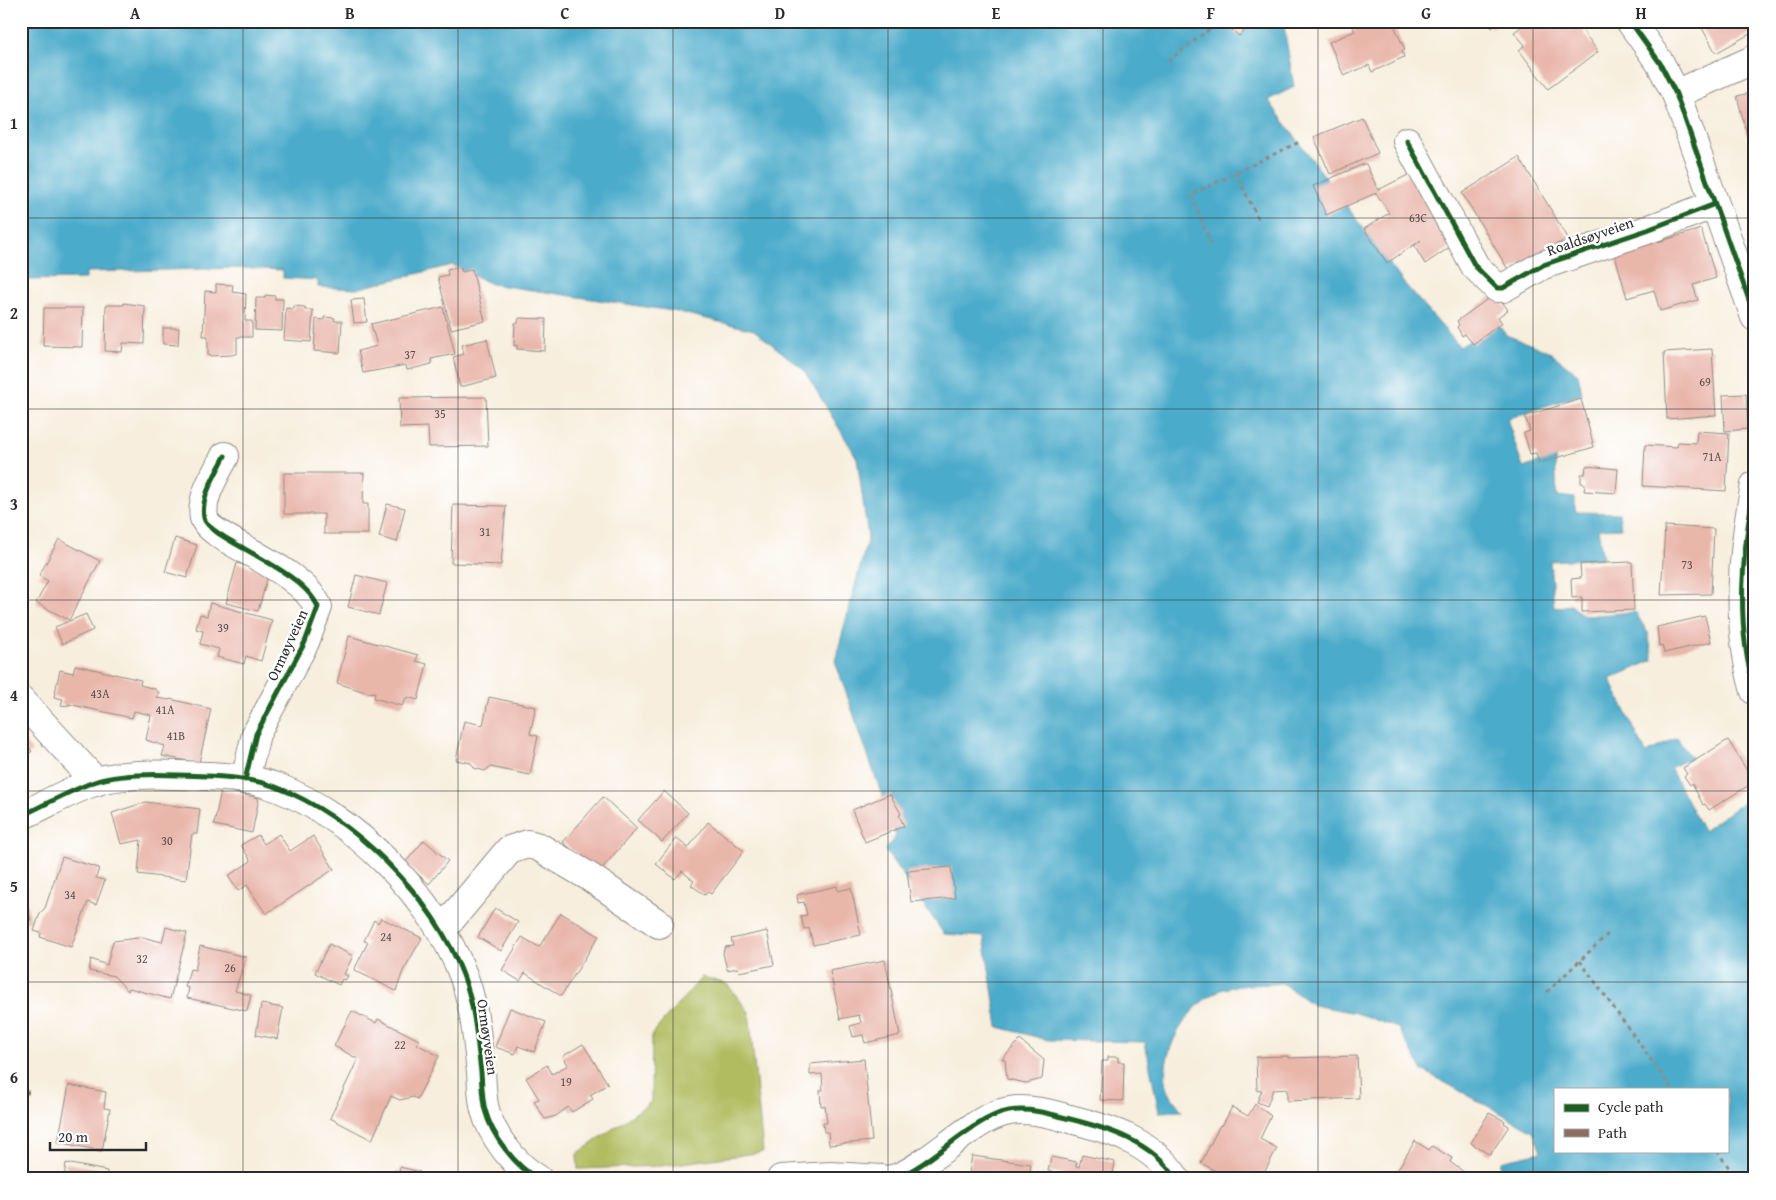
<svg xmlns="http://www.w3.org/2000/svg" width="1776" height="1200" viewBox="0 0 1776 1200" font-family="'Gentium Book Plus',serif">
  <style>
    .green { fill: #b0bc5e; stroke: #6e7444 }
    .water { fill: #4babca; stroke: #3b6b7a; fill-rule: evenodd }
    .building { fill: #e9b6aa }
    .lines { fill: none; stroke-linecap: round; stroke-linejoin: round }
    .minor-casing { stroke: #918c84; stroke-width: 30 }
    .path { stroke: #918c84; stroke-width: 3; stroke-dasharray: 4 4; stroke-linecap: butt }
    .minor { stroke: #fff; stroke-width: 28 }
    .quiet { stroke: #8d6e63; stroke-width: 4; stroke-dasharray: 8 4; stroke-linecap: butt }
    .cycleway-casing { stroke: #fff; stroke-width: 8 }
    .cycleway { stroke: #1b5e20; stroke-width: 5 }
    .grid { fill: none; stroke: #2b2b2b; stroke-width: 1; stroke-opacity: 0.55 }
    .labels { text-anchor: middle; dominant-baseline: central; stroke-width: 5; stroke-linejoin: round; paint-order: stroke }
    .number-label { font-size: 12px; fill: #5a4e4b }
    .street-label { font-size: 15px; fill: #2b2b2b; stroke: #fff }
    .neatline { fill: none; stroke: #2b2b2b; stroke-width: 2 }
    .grid-label { font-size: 16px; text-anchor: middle; font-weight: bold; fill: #2b2b2b }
  </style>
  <rect width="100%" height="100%" fill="#fff"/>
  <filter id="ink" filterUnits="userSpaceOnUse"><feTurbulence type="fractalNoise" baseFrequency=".02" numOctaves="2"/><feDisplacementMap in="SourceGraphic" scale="10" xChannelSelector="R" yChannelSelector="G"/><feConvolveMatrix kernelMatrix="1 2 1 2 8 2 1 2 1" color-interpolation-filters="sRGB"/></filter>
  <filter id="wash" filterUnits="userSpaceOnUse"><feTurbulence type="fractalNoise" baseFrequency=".0096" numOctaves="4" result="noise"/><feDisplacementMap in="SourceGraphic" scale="20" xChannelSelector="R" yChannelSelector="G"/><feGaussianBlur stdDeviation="1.12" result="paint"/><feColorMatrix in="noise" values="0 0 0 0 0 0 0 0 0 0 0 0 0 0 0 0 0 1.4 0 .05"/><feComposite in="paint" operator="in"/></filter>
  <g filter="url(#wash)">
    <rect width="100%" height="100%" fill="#f7eedd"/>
    <path class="green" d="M702,977L727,984L749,1012L763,1152L661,1166L578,1169L577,1154L651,1102L652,1034Z"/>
    <path class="water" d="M21,21H1283L1294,87L1268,100L1403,282L1460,347L1497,323L1506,335L1548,351L1578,374L1582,394L1507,419L1523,468L1555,457L1557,496L1575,498V512L1619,513L1621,528L1598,529L1603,558L1550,561L1554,608L1571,605L1584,616L1635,612L1648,633L1653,660L1610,679L1646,753L1677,738L1691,758L1670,768L1703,831L1745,801L1755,815V1179H1500L1501,1161L1541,1152L1533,1131L1422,1070L1398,1028L1356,1013L1313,1005L1282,983C1264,985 1242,984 1224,989C1190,999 1154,1058 1169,1092C1172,1099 1178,1105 1182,1111L1159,1112L1145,1042L1048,1040L998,1027L984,937L944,934L885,850L896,836L835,661L868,537L857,458L804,370L754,330L673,311L491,284L452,265L356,289L318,287V280L283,278V270L244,268L86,272V279L21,280ZM1555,1089H1727V1151H1555Z"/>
    <g id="blocks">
      <path class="building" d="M1226,21H1255L1239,36L1225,24Z
        M1350,21H1392L1405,50L1402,51L1404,57L1372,72L1369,65L1344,76L1329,42L1355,31Z
        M1486,21H1501L1492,28Z
        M1529,21H1576L1598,52L1548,89L1519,50L1525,45L1514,32Z
        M1698,21H1751L1755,31L1716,53Z
        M1755,92V133L1747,135L1737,96Z
        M1362,117L1378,153L1330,174L1314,137Z
        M1519,157L1568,238L1509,271L1462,193Z
        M1364,164H1366L1378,190L1412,173L1424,191L1420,195L1453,245L1425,264L1414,246L1421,240L1387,263L1364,229L1389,213L1376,193L1326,215L1313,186Z
        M1701,229L1716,278L1693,285L1698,300L1660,311L1654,290L1627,298L1615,255Z
        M460,267L462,272L472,269L485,321L451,329L438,277L448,275L447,270Z
        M216,284L233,285L232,292L246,294L245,321H252V337H237V353L232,355L208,356V336H203L205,291L216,292Z
        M1496,293L1508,310L1498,317L1502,323L1473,344L1465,334L1462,336L1457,327L1459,325L1457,321Z
        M265,295L275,296V299H283L282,331L255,330L256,298H265Z
        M364,299L367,322L354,323L351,300Z
        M124,303L145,306L144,344L123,343L122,352L105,351L106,305H124Z
        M294,306L305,307V310H313L311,342L284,340L286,308L294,309Z
        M443,307L455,354L431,359L432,364L407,370L406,365L363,373L358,351L377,346L371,324Z
        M44,308H83L82,347L43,346Z
        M324,317L335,318L334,321H342L340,353L314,351L316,319L324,320Z
        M519,318L546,319L545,351L517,349V345L514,346L515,323H518Z
        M163,328H179L178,345L163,344Z
        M487,339L496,378L460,387L453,357L464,354L462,345Z
        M1712,349L1716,415L1667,419L1664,352Z
        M1746,394L1748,429L1725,431L1723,395Z
        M486,397L488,446L429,447L428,427L400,428L399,398Z
        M1581,399L1594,447L1539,463L1536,453L1530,454L1524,433L1530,431L1525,416Z
        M1697,431L1729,433L1726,491L1643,486L1645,445L1677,447L1678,442L1696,443Z
        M1586,466L1618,469L1616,493L1584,491L1585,484L1581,483V474H1585Z
        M284,473H364L363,504H368V534H324V514H284Z
        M387,504L405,508L397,542L379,537Z
        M453,505L506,506L501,565L451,563Z
        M1665,526L1714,529L1711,594L1661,595Z
        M175,538L197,545L187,578L165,572Z
        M59,539L100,561L69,620L36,603L48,581L39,576Z
        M1632,562L1634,610L1582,612V597L1572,598L1571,579L1581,578L1580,564Z
        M237,563L269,572L258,611L226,603Z
        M356,575L387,583L379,615L348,607Z
        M210,603L272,620L261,661L246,656L244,664L217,657L219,649L200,644L203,631L196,629L200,614L207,616Z
        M86,614L93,630L62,644L55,627Z
        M1705,616L1711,642L1664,653L1662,645L1659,646L1657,627Z
        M349,636L418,655L416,661L427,664L418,700L407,697L402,706L374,698L375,692L368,693L337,683Z
        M75,665L141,680L140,685L155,689L159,693L157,698L170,700V699L211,709L199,763L162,756L165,746L146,740L151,715L134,711L132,718L68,704V706L61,705L63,699L54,697L60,670L73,673Z
        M489,697L536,707L530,734L538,736L530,775L490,767L485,771L474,768L471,763L456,760L464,721L483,725Z
        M21,738L32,751L21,762Z
        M1728,740L1754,782L1709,810L1705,804L1703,805L1692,783L1690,785L1684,776L1687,774L1683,768Z
        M221,790L259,798L252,833L214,825Z
        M664,791L688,813L662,842L638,820Z
        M890,794L901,814L899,815L904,826L865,842L852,810Z
        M603,797L637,828L598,873L563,842Z
        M146,802L200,809L197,834H192L186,880L138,874L141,840L121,844L112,813Z
        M708,822L744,851L711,894L708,892L705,895L691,885L694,881L682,871L675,879L656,864L676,838L688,848Z
        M279,834L290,851L313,836L334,869L266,914L247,885L238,891L228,876L251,861L241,845L258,835L264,844Z
        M424,840L448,861L429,884L405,863Z
        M62,857L99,868L96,878L105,880L96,905L88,902L71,947L40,937L41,933L34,931L40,913L45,908Z
        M951,867L955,898L911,902L907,871Z
        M21,882L31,920L21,923Z
        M837,886L838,891L851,888L861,935L813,945L809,928L804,929L801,916L807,915L804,902L798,903L797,895Z
        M495,908L518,922L501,951L478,937Z
        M561,913L599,936L561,996L525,973L520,981L502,970L522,937L539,947Z
        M381,918L422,938L403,971L396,991L354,970L368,942L364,941L374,920L378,923Z
        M166,927L187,933L170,999L129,988L128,991L114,976L89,971L91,959L107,965L113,941L138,938V936L162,942Z
        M767,931L774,965L739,972L738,968L727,970L723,953L725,947L733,946L731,939Z
        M329,944L353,956L344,974L348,976L345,980L342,979L339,985L315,973Z
        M200,946L246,957L235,991L251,995L247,1011L187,998L189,988L185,987L190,969L195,970Z
        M885,960L900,1035L865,1043L863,1035L853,1037L850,1026L861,1023L859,1015L840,1019L830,971Z
        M261,1004L283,1008L277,1039L256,1035Z
        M510,1008L546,1022L534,1052L518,1046L515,1054L495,1047Z
        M352,1011L376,1023L378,1019L419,1040L417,1044L439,1056L417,1099L413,1097L400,1100L391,1096L372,1140L330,1118L358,1059L334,1046Z
        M1020,1040L1044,1060L1042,1079L1026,1083L1007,1079L1005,1060L1002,1059Z
        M583,1044L608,1084L590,1095L593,1099L572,1112L568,1107L556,1116L545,1119L534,1101L539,1099L526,1078L547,1065L552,1074L568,1065L563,1056Z
        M1288,1056V1058L1357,1056L1359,1098L1287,1101V1089L1273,1090L1267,1106L1257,1102L1262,1090L1257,1091L1256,1057Z
        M1108,1057H1118V1062H1124L1123,1101L1100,1100L1102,1061H1108Z
        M864,1059L872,1141L829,1145L828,1132H824L823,1123H827L825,1106H821L820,1090H823L822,1074L810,1075V1064Z
        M69,1085L106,1092L104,1108L110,1109L102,1151L58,1142Z
        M1255,1104L1271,1116L1260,1139L1277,1148L1263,1175L1259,1173L1256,1177L1248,1172L1244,1179H1230L1201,1163L1220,1125L1222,1126L1232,1107L1248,1116Z
        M1489,1113L1505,1121L1504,1123L1509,1126L1490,1155L1471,1143Z
        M1415,1141L1429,1150L1432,1146L1452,1158L1450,1162L1464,1172L1460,1179H1402L1395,1174Z
        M1082,1155L1115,1162L1113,1174L1130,1179H1071V1176L1048,1171L1051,1157L1077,1162L1076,1166L1079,1167Z
        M972,1156L1031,1164L1029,1179H968Z
        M66,1163L107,1171L106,1179L64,1178Z
        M400,1167L420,1172L419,1177L424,1179H394L396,1171L399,1172Z"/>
    </g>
  </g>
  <g filter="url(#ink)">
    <use href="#blocks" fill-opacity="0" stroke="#918c84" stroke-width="1"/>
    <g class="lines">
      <defs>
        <path id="minor" d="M1630,21L1660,63L1676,94L1755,317
          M1676,94L1755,59
          M1407,141L1475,266L1497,288H1503L1543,265L1647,230L1715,204
          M225,456C216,474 200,497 204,518C208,539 301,567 318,607L305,642L256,734L245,780
          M1755,485C1742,553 1735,623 1755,691
          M21,700L96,782
          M21,816C45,805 69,791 94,782C118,774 153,774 178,775C210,776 246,776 276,787C353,816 435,899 463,975C475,1006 477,1040 481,1072C482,1085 482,1099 485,1110C492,1136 515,1166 538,1179
          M442,930L509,850L528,844L539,847L588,876L659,924
          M781,1179L831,1176L882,1179
          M891,1179C913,1176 953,1139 975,1126C984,1120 998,1113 1009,1111C1028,1108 1048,1113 1066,1118C1107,1128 1152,1141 1176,1179"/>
      </defs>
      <use href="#minor" class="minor-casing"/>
      <path class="path" d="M1168,61L1220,21
        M1235,172L1260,222
        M1211,244L1191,195L1299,142
        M1580,961L1672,1089
        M1547,992L1610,932
        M1717,1151L1737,1179"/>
      <use href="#minor" class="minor"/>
      <path class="quiet" d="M21,1091L30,1093"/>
      <defs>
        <path id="cycleway" d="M1630,21L1660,63L1676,94L1755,317
          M1407,141L1475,266L1497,288H1503L1543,265L1647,230L1715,204
          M225,456C216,474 200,497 204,518C208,539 301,567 318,607L305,642L256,734L245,780
          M1755,485C1742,553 1735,623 1755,691
          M21,816C45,805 69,791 94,782C118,774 153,774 178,775C210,776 246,776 276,787C353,816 435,899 463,975C475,1006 477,1040 481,1072C482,1085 482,1099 485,1110C492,1136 515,1166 538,1179
          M891,1179C913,1176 953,1139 975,1126C984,1120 998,1113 1009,1111C1028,1108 1048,1113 1066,1118C1107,1128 1152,1141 1176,1179"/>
      </defs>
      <use href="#cycleway" class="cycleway-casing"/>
      <use href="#cycleway" class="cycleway"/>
    </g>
  </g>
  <path class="grid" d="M243,21V1179M458,21V1179M673,21V1179M888,21V1179M1103,21V1179M1318,21V1179M1533,21V1179M21,218H1755M21,409H1755M21,600H1755M21,791H1755M21,982H1755"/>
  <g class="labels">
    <g class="number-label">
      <text x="1418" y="217">63C</text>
      <text x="410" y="354">37</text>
      <text x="1705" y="381">69</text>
      <text x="440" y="413">35</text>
      <text x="1712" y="456">71A</text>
      <text x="485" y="531">31</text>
      <text x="1687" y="564">73</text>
      <text x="223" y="627">39</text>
      <text x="100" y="693">43A</text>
      <text x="165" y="709">41A</text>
      <text x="176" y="735">41B</text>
      <text x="167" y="840">30</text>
      <text x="70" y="894">34</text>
      <text x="386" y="936">24</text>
      <text x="142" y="958">32</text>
      <text x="230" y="967">26</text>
      <text x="400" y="1044">22</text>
      <text x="566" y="1081">19</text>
    </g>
    <g class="street-label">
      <text transform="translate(1590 236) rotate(-19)">Roaldsøyveien</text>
      <text transform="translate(287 645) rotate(-65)">Ormøyveien</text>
      <text transform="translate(488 1037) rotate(82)">Ormøyveien</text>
    </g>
  </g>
  <rect width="1776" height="1200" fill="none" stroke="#fff" stroke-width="55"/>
  <rect x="1554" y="1088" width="175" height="65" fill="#ffffff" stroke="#aaaaaa"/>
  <rect x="1564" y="1104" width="25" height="8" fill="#1b5e20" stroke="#aaaaaa"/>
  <text x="1598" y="1112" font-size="15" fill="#2b2b2b">Cycle path</text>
  <rect x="1564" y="1129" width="25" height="8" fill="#8d6e63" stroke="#aaaaaa"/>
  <text x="1598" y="1138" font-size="15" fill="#2b2b2b">Path</text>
  <path d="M50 1142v8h96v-8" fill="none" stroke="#2b2b2b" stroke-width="2.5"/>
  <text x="58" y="1142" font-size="15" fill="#2b2b2b" stroke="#ffffff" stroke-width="4" paint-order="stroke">20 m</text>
  <rect x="28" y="28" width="1720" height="1144" class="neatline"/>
  <g class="grid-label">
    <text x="135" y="19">A</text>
    <text x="350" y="19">B</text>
    <text x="565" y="19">C</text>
    <text x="780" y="19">D</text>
    <text x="996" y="19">E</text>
    <text x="1211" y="19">F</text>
    <text x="1426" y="19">G</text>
    <text x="1641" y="19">H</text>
    <text x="14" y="129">1</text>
    <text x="14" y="319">2</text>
    <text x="14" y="510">3</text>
    <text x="14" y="701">4</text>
    <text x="14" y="892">5</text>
    <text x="14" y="1083">6</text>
  </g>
</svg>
